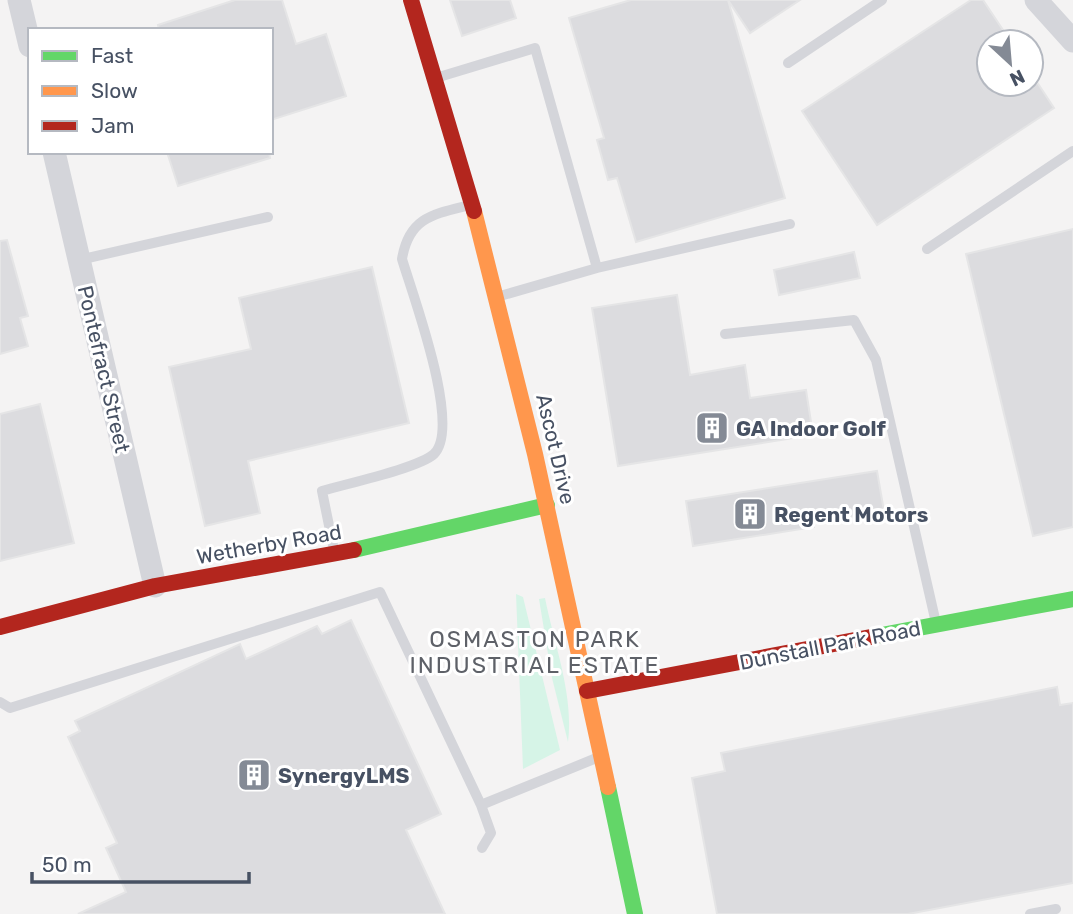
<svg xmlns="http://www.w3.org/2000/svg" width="1073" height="914" viewBox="0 0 1073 914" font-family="Rubik,sans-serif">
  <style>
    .green { fill: #d6f4e7 }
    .building { fill: #dcdcdf; stroke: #e5e5e6; stroke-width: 2 }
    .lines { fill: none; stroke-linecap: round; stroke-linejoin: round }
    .lane { stroke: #d4d5da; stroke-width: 10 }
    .street { stroke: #d4d5da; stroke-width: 23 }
    .fast { stroke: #63d668; stroke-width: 16 }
    .slow { stroke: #ff974d; stroke-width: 16 }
    .jam { stroke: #b3261e; stroke-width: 16 }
    .labels { text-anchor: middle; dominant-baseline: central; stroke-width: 6; stroke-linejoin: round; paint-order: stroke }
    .street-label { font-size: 21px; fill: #475163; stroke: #fff }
    .poi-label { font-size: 21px; font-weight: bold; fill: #475163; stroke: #fff; text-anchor: start }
    .neighbourhood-label { font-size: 23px; letter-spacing: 2px; fill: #5e6168; stroke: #fff }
  </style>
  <rect width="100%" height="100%" fill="#f4f3f3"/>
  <path class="green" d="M516,594L523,597L560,750L523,769Z
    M545,598C554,644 574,695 568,742L552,678L539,599Z"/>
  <path class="building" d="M235,0H282L296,44L326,34L346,96L271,120V30H159L158,25Z
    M450,0H510L516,18L462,36Z
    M631,0H728L785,198L636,242L617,178L608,180L597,140L604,138L569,18Z
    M728,0H800L750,33Z
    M971,0H983L1011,42H989V84H1031V73L1054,108L877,225L802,111Z
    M167,152H269L270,158L178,186Z
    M1073,229V527L1033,536L966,254Z
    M7,240L28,316L20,318L28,346L0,354V241Z
    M854,252L860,278L779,295L774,270Z
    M372,267L409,423L248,461L260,513L205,526L169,367L251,349L239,298Z
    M677,295L690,375L745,365L750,398L806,390L813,435L618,466L592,308Z
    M40,404L74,543L0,561V414Z
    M877,471L884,511L814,523V527L693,546L686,501Z
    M351,620L441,814L406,830L445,914H78L126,892L106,848L117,843L68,737L80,731L75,721L240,644L246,659L317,626L322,634Z
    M1057,687L1060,705L1073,703V883L908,914H717L692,778L725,771L721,753Z"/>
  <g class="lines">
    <path class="lane" d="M788,63L882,0
      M439,77L535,48L597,268
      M927,249L1073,151
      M79,260L268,217
      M500,296L597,268L790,224
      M725,334L854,320L876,360L936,623
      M334,550L322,491C345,484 419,468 434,454C462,427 413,296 402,259C409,217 434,214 470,205
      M0,702L10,708L380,592L481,805L491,833L482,848
      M481,805L599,757
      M1030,914L1056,909"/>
    <path class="street" d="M19,0L30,46
      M1036,0L1073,41
      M54,152L155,586"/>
    <path class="fast" d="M354,550L547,505
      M876,636L1073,599
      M608,787L635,914"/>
    <path class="slow" d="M474,211L535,454L608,787"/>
    <path class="jam" d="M411,0L474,211
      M0,627L155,586L354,550
      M587,691L876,636"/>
  </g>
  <defs>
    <symbol id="building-square" viewBox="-11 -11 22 22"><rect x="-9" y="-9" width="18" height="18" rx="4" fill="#848a95" stroke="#fff"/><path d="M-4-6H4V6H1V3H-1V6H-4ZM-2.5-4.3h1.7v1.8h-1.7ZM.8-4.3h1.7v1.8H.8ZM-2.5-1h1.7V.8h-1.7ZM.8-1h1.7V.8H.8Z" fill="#fff"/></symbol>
  </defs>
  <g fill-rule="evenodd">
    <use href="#building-square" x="693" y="409" width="38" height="38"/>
    <use href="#building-square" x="731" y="495" width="38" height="38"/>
    <use href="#building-square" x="235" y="756" width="38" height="38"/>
  </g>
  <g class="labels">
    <g class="street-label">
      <text transform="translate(104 369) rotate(77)">Pontefract Street</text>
      <text transform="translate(556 449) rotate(77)">Ascot Drive</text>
      <text transform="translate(269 544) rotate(-10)">Wetherby Road</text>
      <text transform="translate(830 645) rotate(-11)">Dunstall Park Road</text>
    </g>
    <g class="poi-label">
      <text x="736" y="428">GA Indoor Golf</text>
      <text x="774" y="514">Regent Motors</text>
      <text x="278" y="775">SynergyLMS</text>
    </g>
    <g class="neighbourhood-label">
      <text x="535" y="639">OSMASTON PARK<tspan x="535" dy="26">INDUSTRIAL ESTATE</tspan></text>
    </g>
  </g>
  <rect x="28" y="28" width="245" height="126" fill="#ffffff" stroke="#b5b9c1" stroke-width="2"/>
  <rect x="42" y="51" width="35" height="10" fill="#63d668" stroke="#b5b9c1" stroke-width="2"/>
  <text x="91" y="63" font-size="21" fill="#475163">Fast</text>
  <rect x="42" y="86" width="35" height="10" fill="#ff974d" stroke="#b5b9c1" stroke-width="2"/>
  <text x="91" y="98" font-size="21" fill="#475163">Slow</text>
  <rect x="42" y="121" width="35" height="10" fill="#b3261e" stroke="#b5b9c1" stroke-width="2"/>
  <text x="91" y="133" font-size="21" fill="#475163">Jam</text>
  <g transform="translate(1010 63) rotate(154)"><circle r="33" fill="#ffffff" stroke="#b5b9c1" stroke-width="2"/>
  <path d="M0-5L12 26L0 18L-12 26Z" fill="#848a95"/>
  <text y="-10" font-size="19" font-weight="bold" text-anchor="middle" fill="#475163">N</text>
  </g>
  <path d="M32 872v10h217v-10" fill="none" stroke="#475163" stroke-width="3.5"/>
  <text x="42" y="872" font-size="21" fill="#475163" stroke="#ffffff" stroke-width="5" paint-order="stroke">50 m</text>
</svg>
